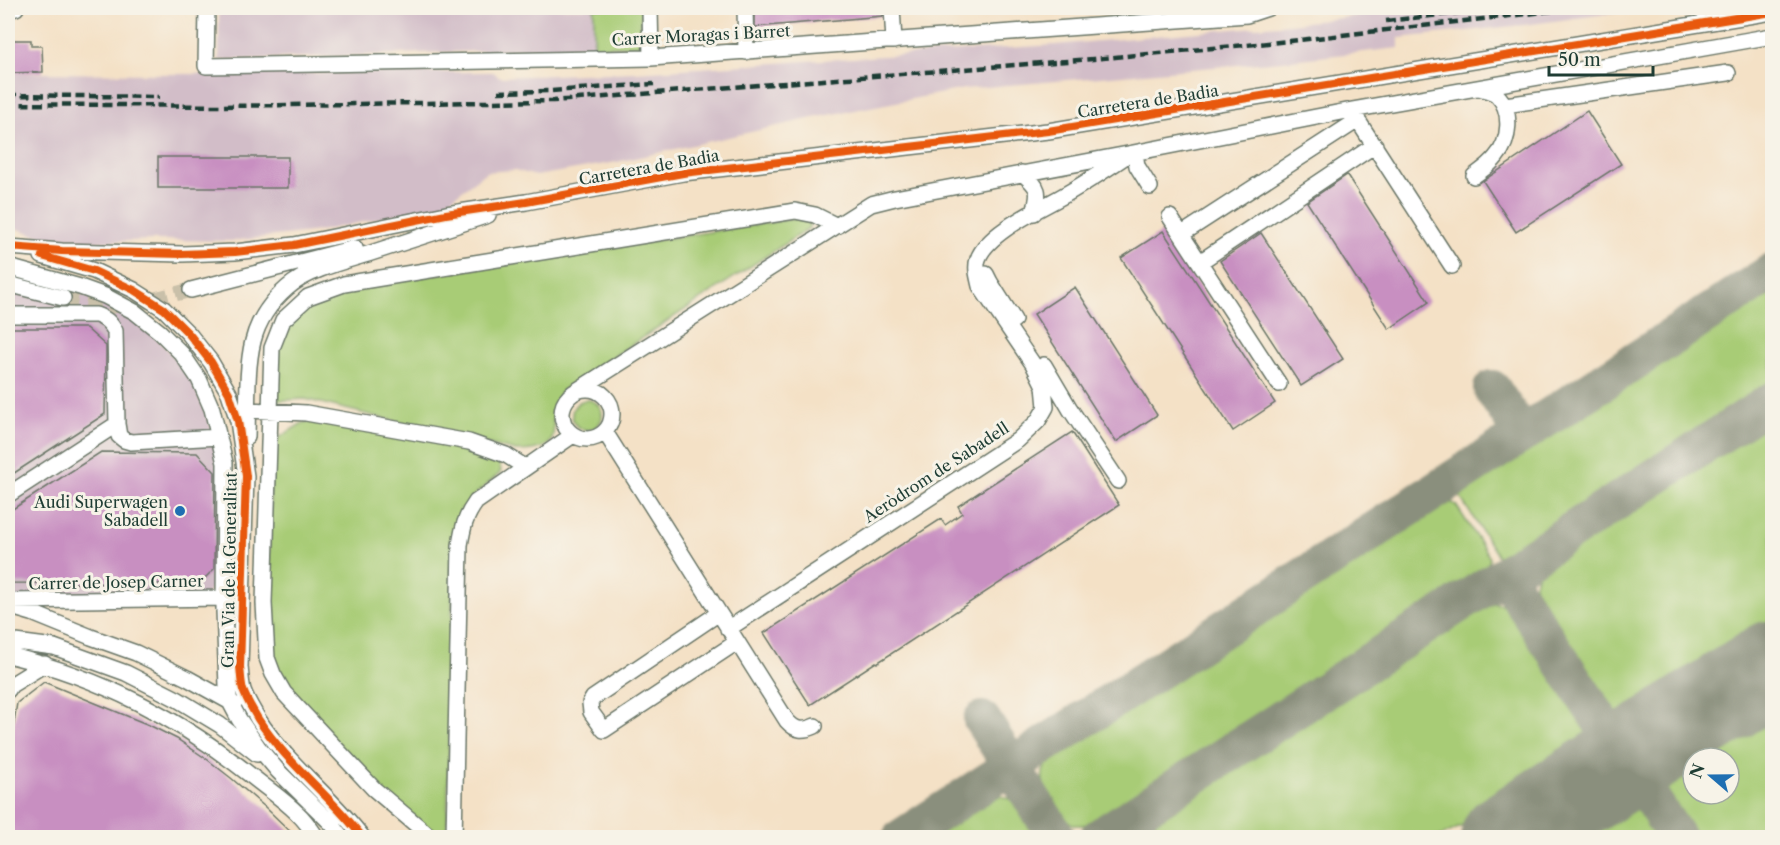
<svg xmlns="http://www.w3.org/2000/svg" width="1780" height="845" viewBox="0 0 1780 845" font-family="'Libre Caslon Text',serif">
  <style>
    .industrial { fill: #d2bdc8 }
    .green { fill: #a8cc76; stroke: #648455; stroke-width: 1.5; fill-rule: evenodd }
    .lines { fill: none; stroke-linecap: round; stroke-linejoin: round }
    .taxiway { stroke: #8a8f7d; stroke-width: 38 }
    .runway { stroke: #8a8f7d; stroke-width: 93 }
    .building { fill: #c88fc1 }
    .minor-tunnel { stroke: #c9c0a9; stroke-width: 15; stroke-dasharray: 15 8; stroke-linecap: butt }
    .minor-casing { stroke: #6a7667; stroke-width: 18 }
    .minor { stroke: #fff; stroke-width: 15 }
    .rail { stroke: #1f3d34; stroke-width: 4.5; stroke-dasharray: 9 4.5; stroke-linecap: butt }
    .cycleway-casing { stroke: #f7f3e8; stroke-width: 11 }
    .cycleway { stroke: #e8590c; stroke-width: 8 }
    .poi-dot { fill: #1f6fb2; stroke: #f7f3e8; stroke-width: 2 }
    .labels { text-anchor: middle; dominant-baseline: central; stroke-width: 6; stroke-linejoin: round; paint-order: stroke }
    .street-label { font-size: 16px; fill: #1f3d34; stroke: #f7f3e8 }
    .poi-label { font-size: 16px; fill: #1f3d34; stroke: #f7f3e8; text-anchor: end }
  </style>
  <rect width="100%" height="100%" fill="#f7f3e8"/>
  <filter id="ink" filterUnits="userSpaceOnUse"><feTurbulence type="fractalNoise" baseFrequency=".0167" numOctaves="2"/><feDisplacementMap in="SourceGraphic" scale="12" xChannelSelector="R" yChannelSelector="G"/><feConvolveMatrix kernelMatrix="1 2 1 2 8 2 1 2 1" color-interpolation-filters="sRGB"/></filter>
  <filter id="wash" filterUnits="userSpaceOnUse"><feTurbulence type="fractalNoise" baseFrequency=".008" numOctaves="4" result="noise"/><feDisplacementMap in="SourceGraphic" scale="24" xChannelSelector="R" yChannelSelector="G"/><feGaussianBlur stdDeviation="1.35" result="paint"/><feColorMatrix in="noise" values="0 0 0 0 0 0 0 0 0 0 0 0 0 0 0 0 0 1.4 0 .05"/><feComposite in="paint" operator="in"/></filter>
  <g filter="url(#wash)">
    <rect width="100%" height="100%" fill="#f4e1c6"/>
    <path class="industrial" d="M219,8H594V47L219,60Z
      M1423,8H1651L1524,25L1399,38V48L1282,61L964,89L813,118L617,162L536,176L515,170L486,172L443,205L320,231L231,241L154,240L62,243L8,226V73L178,74L493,72L500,77L637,72L1055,45L1290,24Z
      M8,276L92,297L120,311L151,331L189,374L210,423L220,464L222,571L200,606L8,605Z"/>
    <path class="green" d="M594,8H641V46L594,47Z
      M798,218L809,221V228L564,389C535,420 581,450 516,451L305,399L272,401L280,333L310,300L360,286Z
      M1772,286V387L1512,556L1500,557L1497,555L1460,497L1459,492L1466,485Z
      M572 415a15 15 0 1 1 30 0a15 15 0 1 1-30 0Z
      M1772,415V628L1633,718C1624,723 1616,722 1610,714L1559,636L1536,591C1531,572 1550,562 1563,551Z
      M304,422L327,423L467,447L495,459L499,462L501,471L499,474L471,498L453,574L447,831L443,834L438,835L386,795L306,714L275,667L269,578L271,446L278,438Z
      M1449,501L1456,505L1490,558L1486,573L1111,814C1101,819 1087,827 1076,825C1059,821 1037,786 1044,769C1052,752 1071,741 1085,731L1438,503Z
      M1492,603L1502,604L1510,609L1563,681L1595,734L1593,743L1589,748L1473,821L1439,837H1126L1152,817L1458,618Z
      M1772,706V837H1689L1661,792L1660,787L1664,777ZM1693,758H1729V794H1693Z
      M1000,796C1020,798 1031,820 1037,837H921C944,822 971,800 1000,796Z
      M1631,801L1639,804L1642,806L1663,837H1571L1625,802Z"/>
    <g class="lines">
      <path class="taxiway" d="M1492,389L1522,434
        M1505,575L1677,838
        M982,720L1057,838
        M901,838L1772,272
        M1098,838L1772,401"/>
      <path class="runway" d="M1507,838L1772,667"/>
    </g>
    <g id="blocks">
      <path class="building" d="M755,8H882L883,16L755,27Z
        M8,40H31V46H42L43,72L8,73Z
        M1587,111L1621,164L1516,232L1483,181Z
        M158,157H288V188H158Z
        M1347,175L1429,302L1389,329L1307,202Z
        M1163,231L1275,403L1233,431L1121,258Z
        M1261,233L1343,359L1301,386L1220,261Z
        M1075,287L1157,415L1116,442L1034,314Z
        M8,328H86L106,346V355L105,414L8,477Z
        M1072,432L1119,505L877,663L876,662L810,705L764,633L941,519L945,525L962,513L958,506Z
        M101,452L197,453L215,472L214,569L199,584L8,583V512Z
        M44,682L149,725L177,739L208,760L231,778L265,807L296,837H8V762L17,703Z"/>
    </g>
  </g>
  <g filter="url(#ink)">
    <use href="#blocks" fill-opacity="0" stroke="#6a7667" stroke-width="1.5"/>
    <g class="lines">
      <path class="minor-tunnel" d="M63,298L112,306L135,304L191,290"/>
      <defs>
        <path id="minor" d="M207,8L206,66L651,58L1247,15L1268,8
          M650,8L651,58
          M745,8L746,52
          M892,8L894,41
          M8,10L16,8
          M1505,105L1728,73
          M1353,113L1452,266
          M1135,153L1137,166L1150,187
          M1022,173C1040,188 1040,191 1034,213
          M1474,176C1482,170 1490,165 1496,157C1510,141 1513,111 1497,95C1493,91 1485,90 1479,88
          M1170,217L1279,384
          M1182,234L1358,120
          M9,247L62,251L182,254L235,252L294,245L446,214L526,202L683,173L1048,131L1772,12
          M42,256L94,271L134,290L164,309L189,334L211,362L229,393L238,421L246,476L240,667C241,675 241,683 243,690C247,701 253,710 258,719C287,764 331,796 363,838
          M1200,262L1375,145
          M8,267L80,287L105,296L135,312L160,332L182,354L199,379L212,409L225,463L224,610L227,686L230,702L239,719L258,747L278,771L332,824L342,838
          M986,274L990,282L1014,320
          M8,284L63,298
          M191,290L355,248
          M8,315H96C105,318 110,322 115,331L117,424L119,436L124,440L131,442L219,437
          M1044,365L1070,409L1118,481
          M562 414a25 25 0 1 1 50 0a25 25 0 1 1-50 0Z
          M573,393L871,204L895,198L1128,154L1352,110L1772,36
          M248,410L306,413L469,442L506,455L525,467
          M605,432L787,721C796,731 803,731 815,726
          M247,437C248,408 246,369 253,341C258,321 271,302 287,288C307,270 345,261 371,253C410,240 449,228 488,215
          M8,495L117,424
          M8,601L224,598
          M8,606L32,613L91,637L136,653L187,678L234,704
          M719,613L593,698L590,703L591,712L604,730L737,642
          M728,629L1018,440L1038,421L1046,407L1044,386L1033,364L980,286C978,277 975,268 978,259C988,231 1043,208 1068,193C1087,182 1105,170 1123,158
          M8,641L54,647L126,673L177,699L220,725L257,754
          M8,655C102,678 179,718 254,778C269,790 284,800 297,813C305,820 311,829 317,838
          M8,690L11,685L45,664
          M432,838L374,789L284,693L273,674L267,658L264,603L272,348L283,320L308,297L344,284L795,211L815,215L837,226
          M454,838L460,545C463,527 465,517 476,502L573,435"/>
      </defs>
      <use href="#minor" class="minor-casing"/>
      <use href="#minor" class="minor"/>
      <path class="rail" d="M1386,21L1502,8
        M498,92L551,91L654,84
        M8,95L159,97
        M8,104L223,106L553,101L1093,59L1290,41L1579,8"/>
      <defs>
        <path id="cycleway" d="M9,247L62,251L182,254L235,252L294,245L446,214L526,202L683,173L1048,131L1772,12
          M42,256L94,271L134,290L164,309L189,334L211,362L229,393L238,421L246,476L240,667C241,675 241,683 243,690C247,701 253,710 258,719C287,764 331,796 363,838"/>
      </defs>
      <use href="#cycleway" class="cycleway-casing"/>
      <use href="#cycleway" class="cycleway"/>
    </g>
  </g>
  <circle class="poi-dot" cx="180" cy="511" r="6"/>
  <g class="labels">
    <g class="street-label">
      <text transform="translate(701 35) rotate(-3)">Carrer Moragas i Barret</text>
      <text transform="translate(1148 101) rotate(-9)">Carretera de Badia</text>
      <text transform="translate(649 167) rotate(-10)">Carretera de Badia</text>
      <text transform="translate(936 472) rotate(-33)">Aeròdrom de Sabadell</text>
      <text transform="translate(229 570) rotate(-89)">Gran Via de la Generalitat</text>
      <text transform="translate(116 582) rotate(-1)">Carrer de Josep Carner</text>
    </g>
    <g class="poi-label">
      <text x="168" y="502">Audi Superwagen<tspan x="168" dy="18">Sabadell</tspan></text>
    </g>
  </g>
  <rect width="1780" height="845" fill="none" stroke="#f7f3e8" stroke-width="30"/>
  <g transform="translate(1711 776) rotate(290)"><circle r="28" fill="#f7f3e8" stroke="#a1aaa0" stroke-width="1.5"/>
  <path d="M0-4.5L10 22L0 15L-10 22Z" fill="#1f6fb2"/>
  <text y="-9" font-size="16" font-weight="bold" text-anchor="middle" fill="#1f3d34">N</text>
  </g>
  <path d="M1549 66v9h104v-9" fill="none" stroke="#1f3d34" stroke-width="3"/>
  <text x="1558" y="66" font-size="18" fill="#1f3d34" stroke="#f7f3e8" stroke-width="4.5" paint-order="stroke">50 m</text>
</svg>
